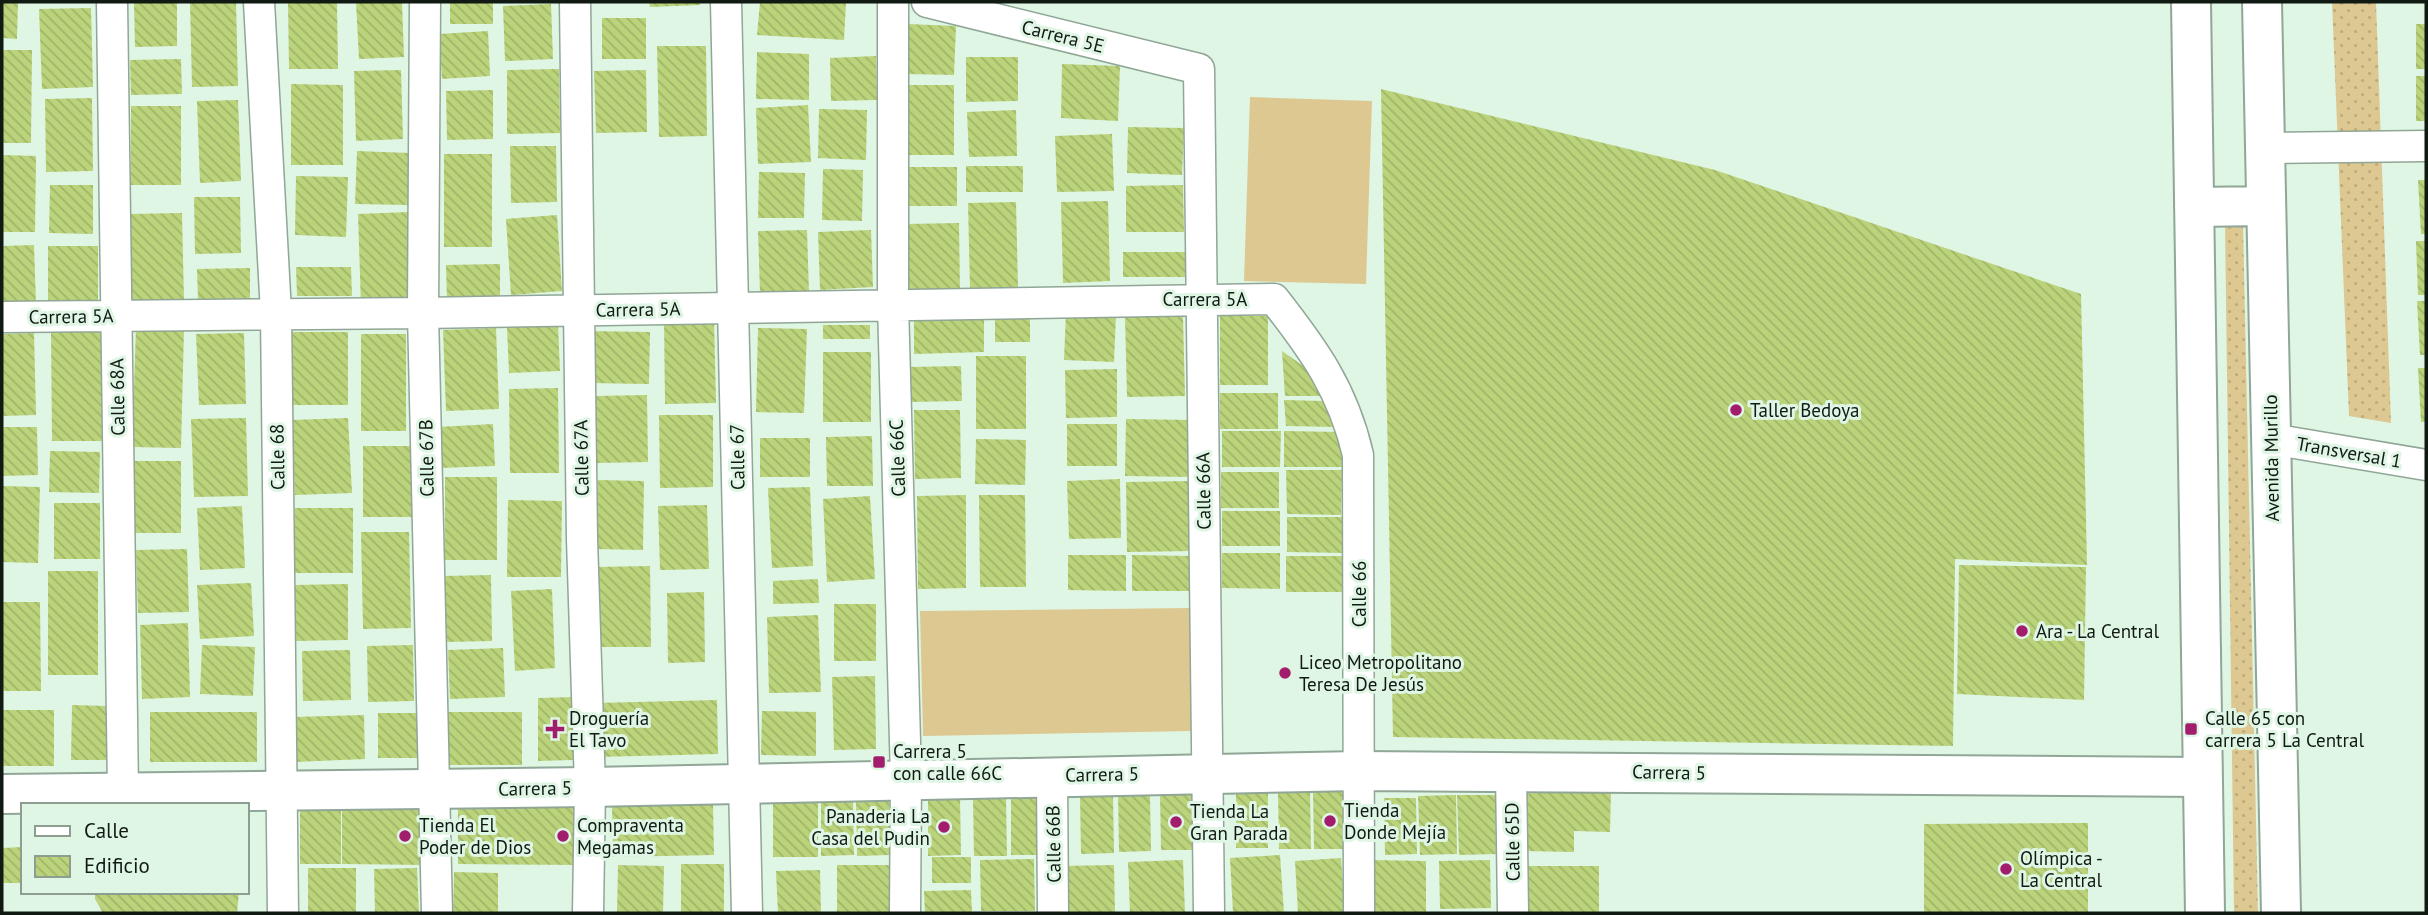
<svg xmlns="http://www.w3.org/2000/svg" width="2428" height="915" viewBox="0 0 2428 915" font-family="'PT Sans',sans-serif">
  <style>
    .grass { fill: url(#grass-dots) }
    .pitch { fill: #dec891 }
    .building { fill: url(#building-back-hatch) }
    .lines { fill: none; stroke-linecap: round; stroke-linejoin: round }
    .street-casing { stroke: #90a696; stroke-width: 33 }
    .secondary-casing { stroke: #90a696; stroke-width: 42 }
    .primary-casing { stroke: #90a696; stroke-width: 42 }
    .street { stroke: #fff; stroke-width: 30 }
    .secondary { stroke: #fff; stroke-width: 38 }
    .primary { stroke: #fff; stroke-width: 38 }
    .poi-dot { fill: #a21e6d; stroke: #dff6e5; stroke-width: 2.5 }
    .labels { text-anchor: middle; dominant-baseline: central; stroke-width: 6; stroke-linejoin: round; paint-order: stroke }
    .street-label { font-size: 19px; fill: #111913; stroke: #dff6e5 }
    .poi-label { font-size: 19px; fill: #111913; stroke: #dff6e5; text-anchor: start }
  </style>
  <defs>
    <pattern id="grass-dots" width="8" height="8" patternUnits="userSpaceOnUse" patternTransform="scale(1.75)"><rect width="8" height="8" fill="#dec891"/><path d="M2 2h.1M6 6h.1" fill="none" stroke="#bdab7c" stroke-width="1.8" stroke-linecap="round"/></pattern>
    <pattern id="building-back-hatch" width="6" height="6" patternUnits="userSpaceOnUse" patternTransform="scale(1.75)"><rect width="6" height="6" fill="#bbd37a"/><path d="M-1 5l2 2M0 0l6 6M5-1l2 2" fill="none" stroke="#a0b569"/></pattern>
  </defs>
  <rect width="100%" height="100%" fill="#dff6e5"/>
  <path class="grass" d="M2332,2H2376L2391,423L2349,416Z
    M2225,224H2243L2258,913H2234Z"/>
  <path class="pitch" d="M1250,97L1372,101L1366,284L1244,281Z
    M1190,608L1191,731L923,736L920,611Z"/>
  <path class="building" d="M2,2H18L17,39L2,38Z
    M134,2H177V46L135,47Z
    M190,2H236L238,86L192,87Z
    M288,2H337L338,69H289Z
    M356,2H402L404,57L359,59Z
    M450,2H493V24H450Z
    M649,2H700V5L650,7Z
    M760,2H846L844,40L757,35Z
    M551,4L553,59L505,61L503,6Z
    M91,8L93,87L42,89L39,9Z
    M602,18H646V59H602Z
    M907,24L956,26L954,75L906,74Z
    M2416,24H2426V69H2416Z
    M488,31L490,76L442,79L439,34Z
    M657,46H706L707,136L659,137Z
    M2,50H32L31,143H2Z
    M757,52L809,54V100L756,99Z
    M876,56L877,100L831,101L830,58Z
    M966,57H1018V101L966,102Z
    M181,59L182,94L131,95L130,60Z
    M1062,64L1120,66L1118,121L1061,118Z
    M559,69L560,133L507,134V70Z
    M401,70L403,139L356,141L354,71Z
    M646,70L647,132L596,133L594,71Z
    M2416,76H2426V121H2416Z
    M291,84L343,85V165H291Z
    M909,85H954V155H909Z
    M1381,89L1715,170L2081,294L2087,565L1955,559L1953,746L1393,737Z
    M493,90V139L447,140L446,91Z
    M92,98L93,171L46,172L45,99Z
    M238,100L241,181L200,183L197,101Z
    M808,105L811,162L758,164L756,108Z
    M131,106H181V185H131Z
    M819,109L867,110L866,160L818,158Z
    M1016,110L1017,156L969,157L967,112Z
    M1128,127L1184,128L1182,175L1127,173Z
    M1112,134L1114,191L1057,192L1055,136Z
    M510,146H556L557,202L511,203Z
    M357,151L410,153L409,205L355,204Z
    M444,154H492V247H444Z
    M2,155L36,156L35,232H2Z
    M966,166H1023V192H966Z
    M906,167H957V206H906Z
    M823,169L863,170L862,221L822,220Z
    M759,172L805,173L804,218H758Z
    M296,176L348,177L346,237L295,235Z
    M2418,180H2426V234H2421Z
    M50,185H93V234L49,233Z
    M1183,185L1184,232H1126V186Z
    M194,197H240L241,253L195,254Z
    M1108,201L1110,281L1063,283L1061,202Z
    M1016,202L1018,287L970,289L968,203Z
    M409,212L412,305L361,306L358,214Z
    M182,213L184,300L129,301L128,214Z
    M557,215L562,291L511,295L506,219Z
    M959,223L960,291L907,292L906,224Z
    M807,230L809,292L760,293L758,231Z
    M871,230L873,287L820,290L818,232Z
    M2416,241H2426V295H2418Z
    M34,245L36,304L2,305V246Z
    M48,246H98V300H48Z
    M1123,252H1185V277H1123Z
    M500,264V300H447L446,265Z
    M296,267H351L352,296H297Z
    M250,268V300H198L197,269Z
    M2417,301H2426V355H2420Z
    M1066,312L1116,314L1114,362L1064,360Z
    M1030,313V342H995V314Z
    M1183,316L1185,396L1127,397L1125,317Z
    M1220,316H1268V385H1220Z
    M714,319L716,403L665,404L664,320Z
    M984,319V352L914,354V320Z
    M558,325L560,371L509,373L507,327Z
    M823,325H870V339H823Z
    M136,328L184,329L181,448L132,447Z
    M496,328L499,409L446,411L443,330Z
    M758,328L807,329L804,413L756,412Z
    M589,331L650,332L649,384L588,383Z
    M51,332H101L102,441H52Z
    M289,332H348V405H289Z
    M34,333L36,415L2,416V334Z
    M244,333L246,404L199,405L196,334Z
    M361,334H406V431H361Z
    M1282,351L1306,368L1321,396H1285Z
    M823,352H871V422H823Z
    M976,356H1026V429H976Z
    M961,366L962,401L909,402L907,367Z
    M2418,368H2426V422H2421Z
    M1117,369V417L1066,418L1065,370Z
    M558,388L559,473H510L509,389Z
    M1220,393H1278V429H1220Z
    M647,395L648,462L596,463L595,396Z
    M1284,400L1323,401L1335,427L1286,426Z
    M914,410H960L961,478L915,479Z
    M659,415H713V487L660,488Z
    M246,418L248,496L194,497L191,419Z
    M348,418L352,493L295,495L292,420Z
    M1126,419L1192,420L1191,477L1125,476Z
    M493,424L495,466L440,468L438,427Z
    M1067,424H1117V466H1067Z
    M2,427H37L38,475L2,476Z
    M1222,431H1281L1280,467H1222Z
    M1284,431L1342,432V467H1284Z
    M872,436L873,486H827L826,437Z
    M760,438H810V477H760Z
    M976,439L1026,440L1025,485L975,484Z
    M363,446H414V517H363Z
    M50,451L100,452L99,493L49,492Z
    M131,461H181V533H132Z
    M1286,470H1342L1341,515L1287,514Z
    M1221,472H1279V508H1221Z
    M445,477H497V560H445Z
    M1120,479L1121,538L1069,539L1067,481Z
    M598,480L644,481L643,550L596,549Z
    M1191,481L1193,551L1127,552L1126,482Z
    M2,486L40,487L38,563L2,562Z
    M810,487L813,566L772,568L768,488Z
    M966,495V588L918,589L917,496Z
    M979,495H1025L1026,587H980Z
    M870,496L875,579L827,582L823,499Z
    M508,500L562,501L561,577H507Z
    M54,503H100V559H54Z
    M707,505L709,569L660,570L658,506Z
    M242,506L245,568L200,570L197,508Z
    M295,508H353V573H295Z
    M1222,511H1280V546H1222Z
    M1287,517H1345V553L1287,552Z
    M361,532H409L411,628L363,629Z
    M187,549L189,612L138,613L136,550Z
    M1222,553H1280V589L1222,588Z
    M1068,555H1126V591L1068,590Z
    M1132,555L1190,556V591H1132Z
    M1286,556H1344V592H1286Z
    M1959,565L2086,567L2084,700L1957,694Z
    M650,566L651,647H596L595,567Z
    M48,571H98V675H48Z
    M491,575L492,641L445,642L444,576Z
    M818,579L819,603L773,604V581Z
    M251,583L254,636L200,639L197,585Z
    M348,584V640L296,641L295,585Z
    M552,589L555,668L515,671L511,591Z
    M704,592L705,662L668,663L667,593Z
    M2,602H40L41,691H2Z
    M834,604H876V661H834Z
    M818,615L821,692L769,693L767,617Z
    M188,623L190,697L142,699L140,625Z
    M202,645L255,647L253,696L200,694Z
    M413,645L414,701L368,702L367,646Z
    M503,648L505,697L450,699L448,650Z
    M350,650L351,700L303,701L302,651Z
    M875,676L876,749L834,750L832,677Z
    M573,697V760L538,761V698Z
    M717,700L718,754L597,757L596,703Z
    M72,705L107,706L106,760H71Z
    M2,710H54V766H2Z
    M762,711L816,712V756L761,755Z
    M150,712H257V762H150Z
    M445,712H522V765H445Z
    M378,713H423V758H378Z
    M364,715L365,759L295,762L293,717Z
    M1574,790H1611L1610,832L1574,831V852L1518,851L1519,794Z
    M1268,791V848H1236V792Z
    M1278,792H1310L1311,849H1279Z
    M1313,792H1345L1346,849H1314Z
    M1160,793H1192L1193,850H1161Z
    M1118,795H1150L1151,851L1119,852Z
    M1456,795L1457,854L1420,855L1418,796Z
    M1457,795H1495L1496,854L1459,855Z
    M1080,796H1113L1114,853L1081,854Z
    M960,798L961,855L928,856V799Z
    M1011,798H1042L1043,855H1011Z
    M1384,798H1416L1417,854L1385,855Z
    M773,799H818V857H773Z
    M821,799H853L854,855L821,856Z
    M856,799H889L890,855L857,856Z
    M973,799H1006L1007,856H974Z
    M713,804L714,855L613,857L612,805Z
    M458,806L583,807V865L458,864Z
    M300,807H341V864H300Z
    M342,807L426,808V865L342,864Z
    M2088,823V913H1924V824Z
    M23,847V883H2V848Z
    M1280,855L1284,913H1233L1230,858Z
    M932,857H971V883H932Z
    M1341,858L1345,913H1298L1295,861Z
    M1034,859L1035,911H981L980,860Z
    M1183,860L1185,913H1130L1128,862Z
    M1373,860L1426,861V913H1372Z
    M1490,860L1491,908L1440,909L1439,861Z
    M681,864H724V913H681Z
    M618,865L664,866L663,913H617Z
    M837,865H890V913H837Z
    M1114,865L1115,913H1061V866Z
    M1526,866H1599V913H1526Z
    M308,868H356V913H308Z
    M417,868L419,913H375L374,869Z
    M820,870L821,913H778L776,871Z
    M454,872L498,873V913H453Z
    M971,890L972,913H925L924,891Z
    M95,892H239L237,913H103L95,899Z"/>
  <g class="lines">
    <defs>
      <path id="street" d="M112,2L123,792
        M259,2L276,313L283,913
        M425,2L423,313L437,913
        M575,2L582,539L590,787L588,913
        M726,2L747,913
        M893,2V304L906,778L905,913
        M927,2L1199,69L1209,913
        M2264,148L2426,146
        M2,317L423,313L1274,299C1314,350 1343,390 1358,455L1359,913
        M2271,439L2426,465
        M1511,771L1513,913
        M1052,775L1053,913"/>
      <path id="secondary" d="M2,794L590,787L1359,771L2202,777"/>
      <path id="primary" d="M2191,2L2205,913
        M2262,2L2281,913
        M2194,207L2265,206"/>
    </defs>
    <use href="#street" class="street-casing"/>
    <use href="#secondary" class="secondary-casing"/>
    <use href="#primary" class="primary-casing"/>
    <use href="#street" class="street"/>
    <use href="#secondary" class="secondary"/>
    <use href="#primary" class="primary"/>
  </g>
  <g class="poi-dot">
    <circle cx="1736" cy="410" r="7"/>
    <circle cx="2022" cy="631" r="7"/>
    <circle cx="1285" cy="673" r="7"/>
    <path d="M551.5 718.5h7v7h7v7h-7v7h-7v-7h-7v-7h7z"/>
    <rect x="2184" y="722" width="14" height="14" rx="3.5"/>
    <rect x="872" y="755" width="14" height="14" rx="3.5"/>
    <circle cx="1330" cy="821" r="7"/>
    <circle cx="1176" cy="822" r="7"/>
    <circle cx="944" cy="827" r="7"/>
    <circle cx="405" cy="836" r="7"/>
    <circle cx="563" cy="836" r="7"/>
    <circle cx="2006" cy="869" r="7"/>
  </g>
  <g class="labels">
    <g class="street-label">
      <text transform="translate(1063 36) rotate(14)">Carrera 5E</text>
      <text x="1205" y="299">Carrera 5A</text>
      <text transform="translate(638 309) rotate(-1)">Carrera 5A</text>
      <text transform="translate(71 316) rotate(-1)">Carrera 5A</text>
      <text transform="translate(117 397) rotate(-91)">Calle 68A</text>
      <text transform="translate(2349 452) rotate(10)">Transversal 1</text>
      <text transform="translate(277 457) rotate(-91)">Calle 68</text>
      <text transform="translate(737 457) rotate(-91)">Calle 67</text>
      <text transform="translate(426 458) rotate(-91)">Calle 67B</text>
      <text transform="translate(581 458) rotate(-91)">Calle 67A</text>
      <text transform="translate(897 458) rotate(-92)">Calle 66C</text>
      <text transform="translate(2271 458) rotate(-91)">Avenida Murillo</text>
      <text transform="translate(1203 491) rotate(-91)">Calle 66A</text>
      <text transform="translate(1359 594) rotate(-90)">Calle 66</text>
      <text transform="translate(1669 772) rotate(1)">Carrera 5</text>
      <text transform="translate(1102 774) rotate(-1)">Carrera 5</text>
      <text transform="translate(535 788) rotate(-1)">Carrera 5</text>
      <text transform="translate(1512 842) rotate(-91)">Calle 65D</text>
      <text transform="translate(1053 844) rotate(-91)">Calle 66B</text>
    </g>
    <g class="poi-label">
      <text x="1750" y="410">Taller Bedoya</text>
      <text x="2036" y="631">Ara - La Central</text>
      <text x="1299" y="662">Liceo Metropolitano<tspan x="1299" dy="22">Teresa De Jesús</tspan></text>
      <text x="569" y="718">Droguería<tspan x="569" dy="22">El Tavo</tspan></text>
      <text x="2205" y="718">Calle 65 con<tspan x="2205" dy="22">carrera 5 La Central</tspan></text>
      <text x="893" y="751">Carrera 5<tspan x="893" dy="22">con calle 66C</tspan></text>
      <text x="1344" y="810">Tienda<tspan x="1344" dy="22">Donde Mejía</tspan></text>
      <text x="1190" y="811">Tienda La<tspan x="1190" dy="22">Gran Parada</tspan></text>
      <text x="930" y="816" text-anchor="end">Panaderia La<tspan x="930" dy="22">Casa del Pudin</tspan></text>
      <text x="419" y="825">Tienda El<tspan x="419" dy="22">Poder de Dios</tspan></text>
      <text x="577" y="825">Compraventa<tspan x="577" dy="22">Megamas</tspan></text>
      <text x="2020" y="858">Olímpica -<tspan x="2020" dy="22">La Central</tspan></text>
    </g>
  </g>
  <rect width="2428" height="915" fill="none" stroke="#111913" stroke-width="7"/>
  <rect x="21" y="803" width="228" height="91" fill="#dff6e5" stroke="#8d9e91" stroke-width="2"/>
  <rect x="35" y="826" width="35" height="10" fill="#ffffff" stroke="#8d9e91" stroke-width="2"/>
  <text x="84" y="838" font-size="21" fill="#111913">Calle</text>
  <rect x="35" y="856" width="35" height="21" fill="url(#building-back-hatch)" stroke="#8d9e91" stroke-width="2"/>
  <text x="84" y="873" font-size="21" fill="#111913">Edificio</text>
</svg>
